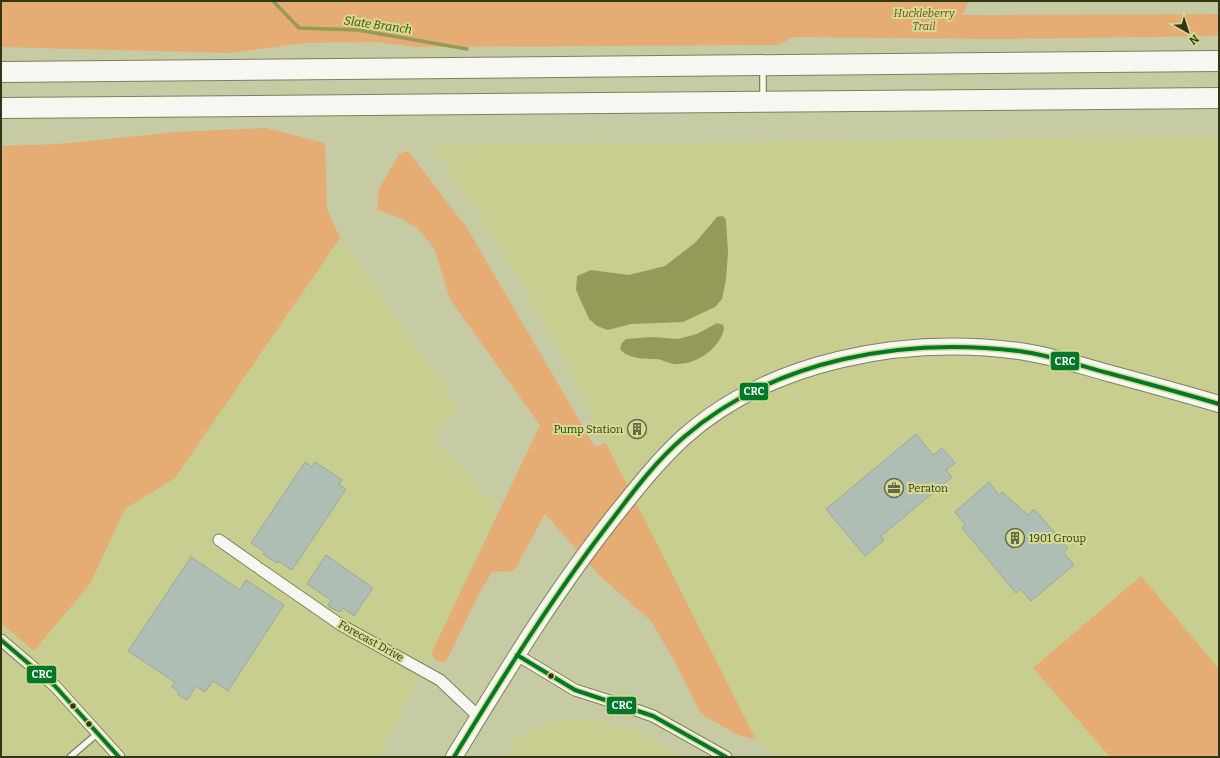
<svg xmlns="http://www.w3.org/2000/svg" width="1220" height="758" viewBox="0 0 1220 758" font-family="Bitter,serif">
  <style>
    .built { fill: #c8ce8f }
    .green { fill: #e5ad73 }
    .water { fill: #959a58 }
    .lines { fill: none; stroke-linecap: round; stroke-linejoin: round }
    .stream { stroke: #959a58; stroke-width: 3.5 }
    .building { fill: #aebeb4; stroke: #97a89e }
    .lane-casing { stroke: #7d805f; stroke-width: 8 }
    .street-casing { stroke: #7d805f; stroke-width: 13 }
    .secondary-casing { stroke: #7d805f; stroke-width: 18 }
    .highway-casing { stroke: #7d805f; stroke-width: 22 }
    .lane { stroke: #f7f7f1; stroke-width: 5.5 }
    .street { stroke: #f7f7f1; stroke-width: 11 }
    .secondary { stroke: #f7f7f1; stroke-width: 16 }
    .highway { stroke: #f7f7f1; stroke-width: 20 }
    .bus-1-casing { stroke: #d4dc92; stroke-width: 7 }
    .bus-1 { stroke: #00782a; stroke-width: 4 }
    .bus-dot { fill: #333517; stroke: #d4dc92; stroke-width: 1.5 }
    .labels { text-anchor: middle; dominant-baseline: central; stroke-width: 4; stroke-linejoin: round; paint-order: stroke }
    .park-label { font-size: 11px; font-style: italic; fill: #784929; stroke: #d4dc92 }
    .poi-label { font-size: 11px; fill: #333517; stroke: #d4dc92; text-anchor: start }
    .street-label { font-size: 11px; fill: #333517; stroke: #d4dc92 }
    .water-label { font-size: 12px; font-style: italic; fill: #44480a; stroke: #d4dc92 }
    .line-badge { stroke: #d4dc92; stroke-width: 1.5 }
    .badge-label { font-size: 11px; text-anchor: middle; font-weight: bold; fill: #fff }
  </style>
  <rect width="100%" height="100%" fill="#c7cba3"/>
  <path class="built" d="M1219,137V757H782L756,740L547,327L488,228L433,145Z
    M340,238L457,404L433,439L493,502L495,510L494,518L431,654L379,757H1V623L33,651L41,642L90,584L125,509L175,478Z
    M577,718L605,722L632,729L682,757H503L512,743L523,733L535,727L562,719Z"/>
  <path class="green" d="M1,1H969L962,15L1219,14V36L996,39L790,37L786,41L776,45L416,47L375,42L305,43L229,53L1,47Z
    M266,128L325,143L327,209L340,238L175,478L125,509L90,584L34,651L1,623V146L59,144L176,132Z
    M408,151L467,228L595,447L606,443L756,740L738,735L701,714L675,662L651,621L599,575L545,514L514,571L492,572L479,594L446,662H438L431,654L540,425L450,299L434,248L418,229L398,217L377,210L379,189L399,154Z
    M1141,576L1219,669V757H1110L1033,668Z"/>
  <path class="water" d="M723,216L726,220L728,252L726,280L722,299L715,307L683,322L631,324L608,330L597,326L589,319L576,290L577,276L591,270L629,275L665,266L696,242L717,217Z
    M717,323L723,325L724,329C720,348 697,364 678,364C671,365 664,360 657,359C645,359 628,359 620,349L622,343L626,339L652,337L678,339L697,334Z"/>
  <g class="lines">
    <path class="stream" d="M273,1L299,28L358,30L467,49"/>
  </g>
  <path class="building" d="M639,419L647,426L635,438L628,431Z
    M916,434L933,455L942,448L955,463L946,470L952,477L881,536L884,540L865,556L826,509Z
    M305,462L312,467L315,462L342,480L339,485L346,489L292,570L278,561L277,563L263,554L265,552L251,543Z
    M989,482L999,495L1002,492L1028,515L1034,509L1068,548L1063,552L1074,565L1031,601L1020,589L1016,593L962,528L965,525L955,512Z
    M326,555L373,588L354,616L343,608L340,612L328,606L331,600L307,584Z
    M191,557L240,590L246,580L284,605L228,691L213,681L205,692L196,686L187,700L177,694L179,692L172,687L175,682L128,651Z"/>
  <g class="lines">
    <defs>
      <path id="lane" d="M763,68V99
        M70,757L98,733"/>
      <path id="street" d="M219,540L256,566
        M260,569L341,625L440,680L479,717
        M1,640L55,686L119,757
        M517,655L575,690L619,704L653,716L726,757"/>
      <path id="secondary" d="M454,757C506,672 557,587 620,509C640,484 660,459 684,437C772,359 905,336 1019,351C1049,355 1079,365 1108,373C1145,383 1182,393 1219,404"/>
      <path id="highway" d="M1,72L1219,61
        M1,108L1219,98"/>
    </defs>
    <use href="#lane" class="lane-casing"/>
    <use href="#street" class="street-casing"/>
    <use href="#secondary" class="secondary-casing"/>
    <use href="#highway" class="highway-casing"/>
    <use href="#lane" class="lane"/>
    <use href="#street" class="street"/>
    <use href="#secondary" class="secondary"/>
    <use href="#highway" class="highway"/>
    <defs>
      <path id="bus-1" d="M1,640L55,686L119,757
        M517,655L575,690L653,716L726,757
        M454,757C504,675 555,593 614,517C635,489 657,460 684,437C775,359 902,337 1019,351C1049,355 1078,365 1108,373C1145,383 1182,393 1219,404"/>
    </defs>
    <use href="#bus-1" class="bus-1-casing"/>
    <use href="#bus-1" class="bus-1"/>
  </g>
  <defs>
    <symbol id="building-ring" viewBox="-11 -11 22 22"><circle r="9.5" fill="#d4dc92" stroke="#676a48" stroke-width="1.5"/><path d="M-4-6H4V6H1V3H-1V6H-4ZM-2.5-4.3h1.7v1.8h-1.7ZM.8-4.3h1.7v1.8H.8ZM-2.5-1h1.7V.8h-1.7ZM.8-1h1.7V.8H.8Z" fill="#676a48"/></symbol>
    <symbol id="office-ring" viewBox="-11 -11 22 22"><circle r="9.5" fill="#d4dc92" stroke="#676a48" stroke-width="1.5"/><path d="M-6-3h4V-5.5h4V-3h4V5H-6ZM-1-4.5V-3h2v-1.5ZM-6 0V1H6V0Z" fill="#676a48"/></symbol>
  </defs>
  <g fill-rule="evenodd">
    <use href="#building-ring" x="626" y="418" width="22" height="22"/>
    <use href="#office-ring" x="883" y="477" width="22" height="22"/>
    <use href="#building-ring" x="1004" y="527" width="22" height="22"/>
  </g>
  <g class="bus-dot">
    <circle cx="551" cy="676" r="3.5"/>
    <circle cx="73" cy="706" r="3.5"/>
    <circle cx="89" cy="724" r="3.5"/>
  </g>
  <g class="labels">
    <g class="park-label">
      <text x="924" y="13">Huckleberry<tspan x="924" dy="13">Trail</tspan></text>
    </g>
    <g class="poi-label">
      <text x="623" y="429" text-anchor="end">Pump Station</text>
      <text x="908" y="488">Peraton</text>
      <text x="1029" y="538">1901 Group</text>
    </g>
    <g class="street-label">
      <text transform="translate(371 641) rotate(29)">Forecast Drive</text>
    </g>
    <g class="water-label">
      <text transform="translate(378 25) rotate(8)">Slate Branch</text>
    </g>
  </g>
  <g class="line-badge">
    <rect x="1050" y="351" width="30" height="20" rx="4" fill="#00782a"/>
    <rect x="739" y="382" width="30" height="19" rx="4" fill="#00782a"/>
    <rect x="26" y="665" width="31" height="19" rx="4" fill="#00782a"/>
    <rect x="606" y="696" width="31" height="19" rx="4" fill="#00782a"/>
  </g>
  <g class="badge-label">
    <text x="1065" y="365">CRC</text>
    <text x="754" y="395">CRC</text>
    <text x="42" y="678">CRC</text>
    <text x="622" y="709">CRC</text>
  </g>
  <rect width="1220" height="758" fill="none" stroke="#333517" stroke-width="4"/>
  <g transform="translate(1188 32) rotate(141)" stroke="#d4dc92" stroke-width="3" paint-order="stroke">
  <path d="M0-3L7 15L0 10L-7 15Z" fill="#333517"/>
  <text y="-6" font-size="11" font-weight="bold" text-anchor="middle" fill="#333517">N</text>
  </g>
</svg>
